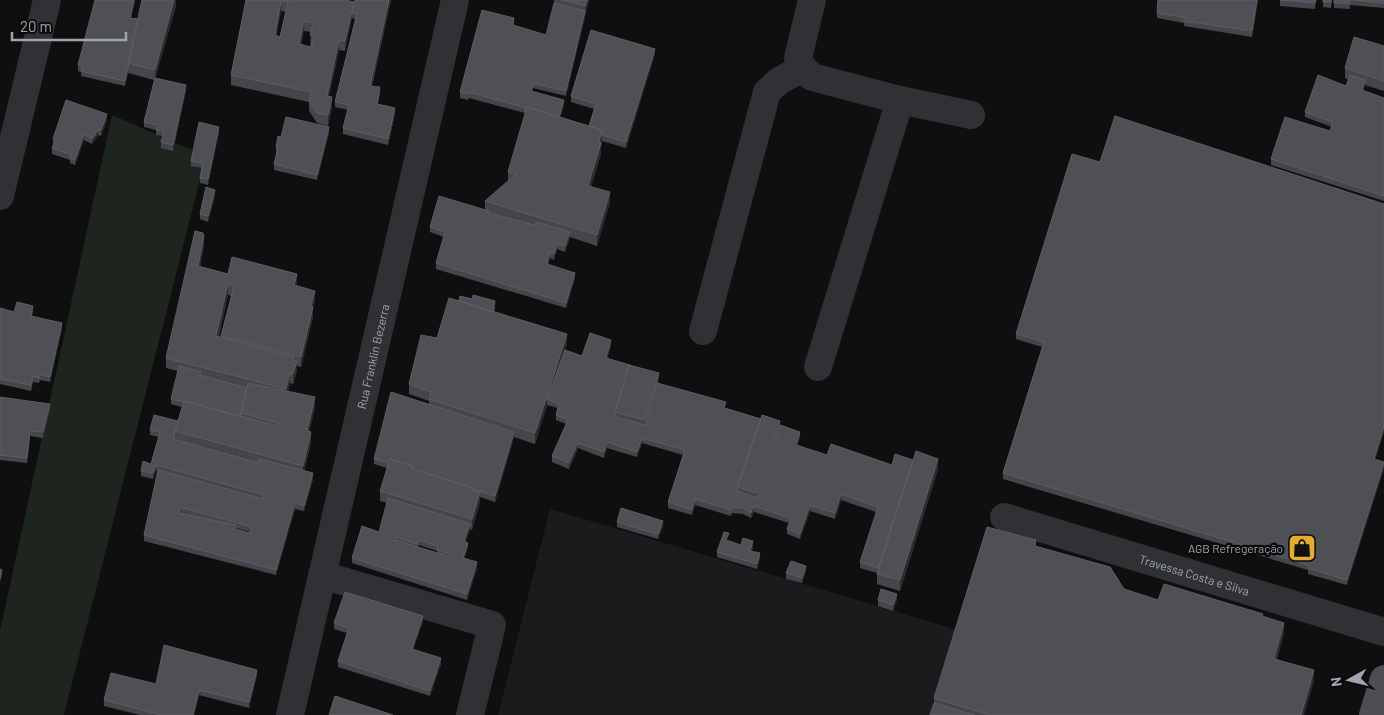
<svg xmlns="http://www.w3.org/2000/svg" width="1384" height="715" viewBox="0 0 1384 715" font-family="Barlow,sans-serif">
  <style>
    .built { fill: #1b1b1d }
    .green { fill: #1e241e }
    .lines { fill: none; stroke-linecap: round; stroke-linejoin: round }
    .minor { stroke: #303135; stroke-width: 28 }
    .primary { stroke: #4c4e54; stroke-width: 28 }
    .wall { fill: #45464b; fill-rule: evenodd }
    .shaded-wall { fill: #2b2c2f }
    .building { fill: #4f5056; stroke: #5c5e64; fill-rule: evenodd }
    .labels { text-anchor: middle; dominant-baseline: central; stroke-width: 4.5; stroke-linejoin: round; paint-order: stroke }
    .street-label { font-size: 12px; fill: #a1a5b0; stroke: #0a0a0b }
    .poi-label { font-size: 12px; fill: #a1a5b0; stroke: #0a0a0b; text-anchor: end }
  </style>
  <rect width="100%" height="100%" fill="#0f0f10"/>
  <path class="built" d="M550,509L958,630L932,715H498Z"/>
  <path class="green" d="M112,115L206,156L64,715H0V631Z"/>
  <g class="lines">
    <g class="minor">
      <path d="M812,0L798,58L803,68L812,77L900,100L971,115"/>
      <path d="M0,196L47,0"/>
      <path d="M703,331L767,92L779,81L803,68"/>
      <path d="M818,367L900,100"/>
      <path id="s1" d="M1004,517L1384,632"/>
      <path d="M322,575L492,625L470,715"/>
      <path id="s2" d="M290,715L455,0"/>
    </g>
    <path class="primary" d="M1373,715L1384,679"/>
  </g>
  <path class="wall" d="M135,0L131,18L138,19L176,0V6L155,78L186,90L173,151L161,148V142L163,136L156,135V130L144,127V122L154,80L128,73V72L125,86L81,76V72L78,71V65Z
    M246,0H346L354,8L355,0H391L372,86L380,93L378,104L395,114L388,145L343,134V128L348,110L335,107V102L355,19L352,18V17L345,51L339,50L329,96L332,107L328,126L317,123L309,111V102L231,85V75ZM281,11L286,12L280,37L276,35ZM304,31L311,32L310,45L312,46L311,47L301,45Z
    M554,0H589L566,96L533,88L532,91L564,105L560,118L589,126L594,109L571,102V96L655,54L626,148L602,141L601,146V154L591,187L610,202L597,246L570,237L565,252L557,249L554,260L550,258L548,265L575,278L566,308L436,269V263L444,237L430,232V227L485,210V201L508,181V172L525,113L469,98L468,100L460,98V92L514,24V26L546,35L554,3Z
    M1258,0L1252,37L1184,26V23L1157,18V13Z
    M1280,0H1316L1315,9L1280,6Z
    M1323,0H1332L1331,8L1323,7Z
    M1334,0H1384V8L1350,5V9L1334,8Z
    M1384,46V91L1365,85L1363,91L1384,98V201L1271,165V159L1330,131L1332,127L1305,117V112L1346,86L1348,80L1345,78V68Z
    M107,120L101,136L98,135L92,144L84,140L75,165L70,163V160L52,154V148L53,145V139Z
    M219,132L208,185L200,183V178L202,168L191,166V161Z
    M329,133L317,180L274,170V164L277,153H276V147L281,137Z
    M1100,162L1384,204V432L1375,459L1347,585L1308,574V570L1003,479V473L1042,347L1016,339V334Z
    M215,195L208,222L200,219V214Z
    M204,246L200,267L228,274L297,284L296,286L315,301L313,307V317L301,367L297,366V371L293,384L290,383L288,391L315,407L309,432L311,443L304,471L313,479L304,511L295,509L276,575L144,541V535L158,471L156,470L153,479L141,476V471L151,464L159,437L150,435V430L178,421L182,407L171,404V399L178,371L166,368V358ZM228,295L232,296L221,337L219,336ZM236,528L251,532L250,533L236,529Z
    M459,301L495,307L494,312L567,344L561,361L582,356L611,345L607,358L658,383L726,408L780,425L800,437L797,445L827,455L892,465L938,469L900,591L877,584V573L860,568V562L876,512L841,500L835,519L810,511L800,539L787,534V529L789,523L754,512L751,518L743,514L732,513L731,516L695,505L692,515L668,508V502L683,455L642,443L637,457L607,448L604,458L578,448L569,469L552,462V456L566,424L556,420V415L558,408L547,405L535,444L514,437L495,502L480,497V502L472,530L470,529L465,542L468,548L464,559L477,568L467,600L352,563V558L379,532L387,503L380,501V491L387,468L374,464V459L429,404V401L409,394V384ZM419,545L437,551V553L418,547Z
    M0,308L14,312L33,311L32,316L62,328L50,382L40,380L39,383L33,382L31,391L0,384Z
    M0,397L50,410L43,438L30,436L27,463L0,460Z
    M617,522L663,526L658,539L617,527Z
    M729,539L728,541L741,545L753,547L752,551L760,558L757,569L717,557V552Z
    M1036,546L1124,589L1158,600L1263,617L1284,633L1277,659L1314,680L1304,715H930L934,703V698Z
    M806,571L802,583L786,579V573Z
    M897,599L893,611L878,606V600Z
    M423,621L413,649L441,664L430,696L338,667V661L347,633L334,629V623Z
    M257,675L249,708L199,695L194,715H140L104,706V700L156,684Z"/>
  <path class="shaded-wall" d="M134,0H135L130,23V18Z
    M174,0H176V6L155,80V70Z
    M389,0H391L370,91V86Z
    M587,0H589L566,96V91L585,11V6Z
    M1257,0H1258L1252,37V31Z
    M281,1V11L275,45V35Z
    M354,2V12L352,13V17L345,51V41Z
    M304,21V31L299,54V44Z
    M339,40V50L327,106V96Z
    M655,49V54L626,148V142Z
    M128,67V72L125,86V81Z
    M1365,80V85L1362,96V90Z
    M186,85V90L173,151V145Z
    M332,97V107L328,126V115Z
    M564,100V105L558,127V122Z
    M395,108V114L388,145V139Z
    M107,114V120L101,136V130Z
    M219,127V132L208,185V179Z
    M329,127V133L317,180V175Z
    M98,130V135L92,144V139Z
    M602,130L601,154L588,196V186Z
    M84,134V140L75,165V160Z
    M215,190V195L208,222V216Z
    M610,192V202L597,246V235Z
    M570,232V237L565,252V246Z
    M204,236V246L198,277V266Z
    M557,244V249L554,260V254Z
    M550,252V258L547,270V264Z
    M575,273V278L566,308V303Z
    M297,274V284L294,295V285Z
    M228,284V295L216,346V336Z
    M315,291V301L311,316V306Z
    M313,307V317L301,367V357Z
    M62,323V328L50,382V377Z
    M567,334V344L549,400L547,399V405L535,444V433Z
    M611,340V345L606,364V358Z
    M297,361V371L293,384V374Z
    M290,373V383L286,400V389Z
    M659,373V383L645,431V420Z
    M315,397V407L307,441V431Z
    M50,404V410L43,438V432Z
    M780,421V431L757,503V493Z
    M1384,426V432L1374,464V459Z
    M30,431V436L27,463V458Z
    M311,432V443L303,476V466Z
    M514,432V437L495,502V496Z
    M800,432V437L796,450V445Z
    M642,438V443L637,457V452Z
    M607,442V448L604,458V452Z
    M578,443V448L569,469V463Z
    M938,459V469L900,591V580Z
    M1384,463V469L1347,585V580Z
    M156,465V470L153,479V473Z
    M313,473V479L304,511V506Z
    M480,492V502L472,530V519Z
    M841,494V500L835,519V513Z
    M695,499V505L692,515V510Z
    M295,503V509L276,575V570Z
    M810,505V511L800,539V534Z
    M754,506V512L751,518V513Z
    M663,521V526L658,539V534Z
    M470,524V529L464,547V541Z
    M753,541V547L750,556V551Z
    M468,543V548L463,563V558Z
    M760,553V558L757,569V564Z
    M477,562V568L467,600V594Z
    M806,566V571L802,583V578Z
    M2,570V575L0,584V579Z
    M897,594V599L893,611V605Z
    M423,616V621L412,654V649Z
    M1284,623V633L1274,669V659Z
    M441,658V664L430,696V691Z
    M257,670V675L249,708V702Z
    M1314,670V680L1304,715H1301Z
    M199,690V695L194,715H193Z"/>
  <path class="building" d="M95,0H134L130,18L138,19L125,81L81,71L83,67L78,65Z
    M142,0H174L155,70L128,63Z
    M246,0H346L354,2L345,41L339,40L327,96L332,97L328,115L317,113L309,101L311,92L231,75ZM281,1L288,2L280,37L275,35ZM304,21L313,23L310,35L314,36L311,47L299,44Z
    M355,0H389L370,86L380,87L377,104L395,108L388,139L343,128L349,105L335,102L357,14L352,13Z
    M561,0H587L585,6Z
    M1158,0H1257L1252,31L1184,21V17L1157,13Z
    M1280,0H1316L1315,3Z
    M1323,0H1331V2H1323Z
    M1334,0H1350V3H1334Z
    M1354,0H1384V3Z
    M554,3L585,11L566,91L533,83L531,91L564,100L559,117L527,107L525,112L526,108L469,92L468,94L460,92L482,10L514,18L513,25L546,35Z
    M591,30L655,49L626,142L602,135V130L589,126L596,104L571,96Z
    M1354,37L1384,46V81L1345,68Z
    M1318,75L1346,86L1350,75L1365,80L1362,90L1384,98V196L1271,159L1285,117L1330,131L1333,122L1305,112Z
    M155,78L186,85L173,145L161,142L164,131L156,130L158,125L144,122Z
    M66,100L107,114L101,130H98L92,139L84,134L75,160L70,158L72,155L52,148L55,142L53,139Z
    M527,107L602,130L599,142L601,143L588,186L610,192L597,235L485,201L516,174L508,172Z
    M1115,116L1384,204V426L1374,459L1384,462V463L1347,580L1308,568L1309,565L1003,473L1044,342L1016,334L1072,154L1100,162Z
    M286,117L329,127L317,175L274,164L278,148L276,147L278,136L281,137Z
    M199,122L219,127L208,179L200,178L203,163L191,161Z
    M206,187L215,190L208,216L200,214Z
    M439,196L489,211V213L534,225L536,222L570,232L565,246L557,244L554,254L550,252L547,264L575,273L566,303L436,263L445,232L430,227Z
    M195,231L203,233L204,236L198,266L228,274L232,257L297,274L294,285L315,291L311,306L313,307L301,357L221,336L234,286L228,284L216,336L294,357L293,360L297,361L293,374L290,373L286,389L166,358Z
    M473,295L495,301L493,312L459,301L460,296L472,299Z
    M449,298L567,334L535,433L429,399L431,392L409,384L421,335L437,338Z
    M17,302L33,306L31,316L62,323L50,377L40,374L39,378L33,376L31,385L0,379V308L14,312Z
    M590,333L611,340L606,358L630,365H629L615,412V417L645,425L657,383L726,402L724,408L761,419L737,487V491L757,498L780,425L800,432L796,445L827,455L831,444L892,465L895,454L913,460L878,568L860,562L878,507L841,494L835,513L810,505L800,534L787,529L791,518L754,506L751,513L743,508L732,507L731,510L695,499L692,510L668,502L685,450L642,438L637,452L607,442L604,452L578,443L569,463L552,456L568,420L556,415L559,404L547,399L565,350L582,356Z
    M629,365L659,373L645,420L615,412Z
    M179,366L201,372L200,375L247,388L241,413V417L184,401V402L171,399Z
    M248,383L315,397L307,431L311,432L303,466L175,431L184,401L277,426L278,423L241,413Z
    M391,392L514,432L495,496L473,489V488L413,469V466L390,459L389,463L374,459Z
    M0,397L50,404L43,432L30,431L27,458L0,455Z
    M154,415L178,421L173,439L258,463L259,459L313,473L304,506L295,503L276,570L144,535L158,470L263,499L264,495L156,465L153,473L141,471L143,461L151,464L160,432L150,430ZM180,507L252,527L250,533L235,529L236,525L178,513Z
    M762,415L780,421L757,493L737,487Z
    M916,451L938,459L900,580L877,574Z
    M390,459L413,466L412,469L473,488L472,490L480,492L472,519L380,491Z
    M388,498L470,524L464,541L468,543L463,558L477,562L467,594L352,558L362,526L379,532ZM396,537L417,544L419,540L438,546L437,550L455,556L454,558L395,540Z
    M621,508L663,521L658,534L617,522Z
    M987,527L1036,540L1035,546L1110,567L1124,589L1158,600L1164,584L1263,614L1262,616L1284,623L1274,659L1314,670L1301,715H990L934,698Z
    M724,532L729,533L726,540L741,545L743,538L753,541L750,551L760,553L757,564L717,552Z
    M791,561L806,566L802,578L786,573Z
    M0,569L2,570L0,579Z
    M881,589L897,594L893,605L878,600Z
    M345,592L423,616L412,649L441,658L430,691L338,661L349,628L334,623Z
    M164,645L257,670L249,702L199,690L193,715H161L104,700L111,673L156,684Z
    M335,696L393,715H329Z
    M934,703L974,715H930Z"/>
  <defs>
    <symbol id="shop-square" viewBox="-11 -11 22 22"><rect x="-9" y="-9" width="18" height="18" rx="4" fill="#e5ac32" stroke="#0a0a0b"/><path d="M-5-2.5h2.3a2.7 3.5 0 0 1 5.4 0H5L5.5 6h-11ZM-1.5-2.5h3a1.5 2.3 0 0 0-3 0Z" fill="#111"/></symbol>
  </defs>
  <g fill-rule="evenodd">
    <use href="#shop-square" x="1286" y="532" width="32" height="32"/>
  </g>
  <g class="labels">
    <g class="street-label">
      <text stroke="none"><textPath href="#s2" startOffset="368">Rua Franklin Bezerra</textPath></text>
      <text stroke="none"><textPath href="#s1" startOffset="199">Travessa Costa e Silva</textPath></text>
    </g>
    <g class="poi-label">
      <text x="1283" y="548">AGB Refregeração</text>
    </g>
  </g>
  <g transform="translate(1349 680) rotate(262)" stroke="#0a0a0b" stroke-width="4" paint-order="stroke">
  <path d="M0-4L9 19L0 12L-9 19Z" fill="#a1a5b0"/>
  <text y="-8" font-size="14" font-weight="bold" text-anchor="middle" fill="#a1a5b0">N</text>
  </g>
  <path d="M12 32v8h114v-8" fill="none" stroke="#a1a5b0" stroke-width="2.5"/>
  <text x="20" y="32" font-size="15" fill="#a1a5b0" stroke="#0a0a0b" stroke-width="4" paint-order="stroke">20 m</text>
</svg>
